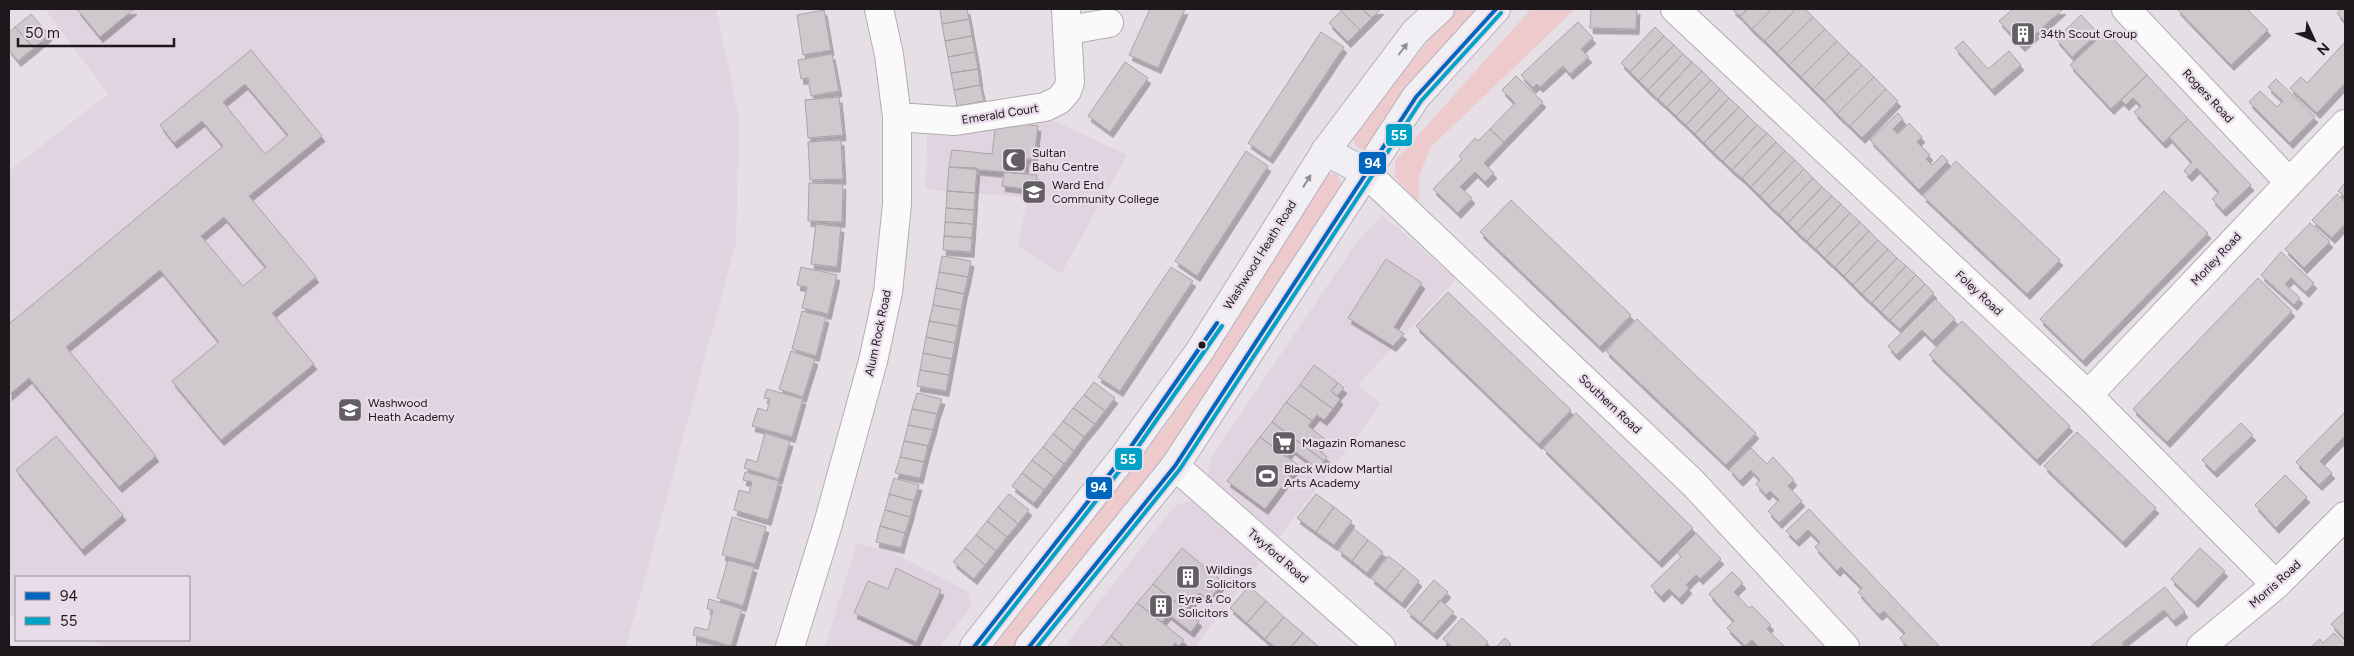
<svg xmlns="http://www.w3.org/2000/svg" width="2354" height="656" viewBox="0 0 2354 656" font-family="Figtree,sans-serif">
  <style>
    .built { fill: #e1d4e1 }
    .green { fill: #edcbcd }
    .building { fill: #cfc9cd; stroke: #aaa4a8; fill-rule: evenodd; filter: url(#shadow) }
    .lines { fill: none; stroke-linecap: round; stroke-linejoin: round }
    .minor-casing { stroke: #b2adb2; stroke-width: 30 }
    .major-casing { stroke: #b6afbc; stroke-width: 30 }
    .minor { stroke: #fbfafb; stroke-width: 28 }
    .major { stroke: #f1eef4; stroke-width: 28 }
    .bus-1-casing { stroke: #e9dce9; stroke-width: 8 }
    .bus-2-casing { stroke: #e9dce9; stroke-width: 8 }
    .bus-1 { stroke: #0065bd; stroke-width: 4 }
    .bus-2 { stroke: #01a2c5; stroke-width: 4 }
    .oneway { fill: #918e93 }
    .bus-dot { fill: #1c181c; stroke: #e9dce9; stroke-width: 2 }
    .labels { text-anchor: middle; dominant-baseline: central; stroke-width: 4.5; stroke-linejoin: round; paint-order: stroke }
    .poi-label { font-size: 12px; fill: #1c181c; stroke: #e9dce9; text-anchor: start }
    .street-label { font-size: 12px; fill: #1c181c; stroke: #e9dce9 }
    .line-badge { stroke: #e9dce9; stroke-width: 2 }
    .badge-label { font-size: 14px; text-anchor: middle; font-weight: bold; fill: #fff }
  </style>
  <defs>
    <filter id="shadow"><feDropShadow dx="3" dy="5.5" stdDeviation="0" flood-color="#0004"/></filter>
  </defs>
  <rect width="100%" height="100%" fill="#e6dfe6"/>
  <path class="built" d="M45,9H716L739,117L736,243L626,647H111L87,640H189V577H16V617L9,615V171L108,94Z
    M1036,120L1057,122L1127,155L1062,272H1057L1018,246L1028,198L926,189L927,122Z
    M1382,216L1398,228L1456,279L1358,385L1381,404L1361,431L1195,647H1064L1165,518L1178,504L1194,501L1220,520L1207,479L1211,458L1356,243Z
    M857,543L894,553L969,592L971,606L940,647H825Z"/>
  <path class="green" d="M1454,9H1479L1419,75L1369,144L1362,150L1356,146L1352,136Z
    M1531,9H1575L1431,147L1419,176V203L1395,177V161Z
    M1328,174H1336L1343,184L1169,458L1016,647H990L1165,426Z"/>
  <path class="building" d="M77,9H134L100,37Z
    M940,9H967L969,19L942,24Z
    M1150,9H1185L1158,68L1129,55Z
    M1343,9H1362L1372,18L1360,30L1341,11Z
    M1362,9H1381L1372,18Z
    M1591,9H1637L1636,29L1590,28Z
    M1732,9H1748L1740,16Z
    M1748,9H1772L1752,29L1740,16Z
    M1772,9H1796L1765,41L1752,29Z
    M1796,9H1805L1813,17L1777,53L1765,41Z
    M2013,9H2063L2022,46L1999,21Z
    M2177,9H2247L2268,30L2231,65Z
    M2341,9H2345V22L2337,13Z
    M824,10L831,50L803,55L797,15Z
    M1341,11L1360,30L1348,42L1329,23Z
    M31,14L49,35L34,48L15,27Z
    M2081,15L2098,33L2072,57L2056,39Z
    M1813,17L1825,29L1789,65L1777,53Z
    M969,19L972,36L945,41L942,24Z
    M1578,22L1593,38L1581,49L1589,57L1570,74L1563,66L1540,87L1537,84L1533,88L1521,75Z
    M15,27L34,48L18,61L9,50V32Z
    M1655,27L1664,36L1630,72L1621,63Z
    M1825,29L1837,41L1801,77L1789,65Z
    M2106,31L2147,75L2111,109L2070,65Z
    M1321,32L1344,47L1270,158L1248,143Z
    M972,36L975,52L948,57L945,41Z
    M1664,36L1674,45L1639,81L1630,72Z
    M1837,41L1849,53L1813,89L1801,77Z
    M1963,41L1988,69L2009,51L2021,65L1992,90L1955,48Z
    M2345,42V83L2317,113L2290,88L2301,77L2307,83Z
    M1674,45L1683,54L1648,90L1639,81Z
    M251,50L322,136L249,196L316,277L272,313L314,364L221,440L172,381L219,342L160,270L66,347L156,456L119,487L29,378L9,395V324L223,146L202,121L174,143L160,125ZM245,84L288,135L265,154L223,102ZM224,217L266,267L243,286L201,236Z
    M975,52L978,69L951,73L948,57Z
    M1849,53L1862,65L1825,101L1813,89Z
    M832,54L839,91L811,96L808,78L801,79L798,60Z
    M1683,54L1692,62L1658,99L1648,90Z
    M1125,62L1148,78L1110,132L1088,116Z
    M1692,62L1702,71L1667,107L1658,99Z
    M1862,65L1874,77L1837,114L1825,101Z
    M978,69L980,85L954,90L951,73Z
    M1702,71L1711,80L1676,116L1667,107Z
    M2147,75L2188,119L2163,143L2134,112L2141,106L2133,98L2126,105L2121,100Z
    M1516,76L1543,102L1504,142L1490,129L1515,103L1502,90Z
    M1874,77L1886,89L1850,126L1837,114Z
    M2276,79L2315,117L2290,143L2249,102L2260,91L2277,107L2283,101L2268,87Z
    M1711,80L1720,89L1686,125L1676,116Z
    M980,85L984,101L957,106L954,90Z
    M1720,89L1729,98L1695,134L1686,125Z
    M1886,89L1898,101L1862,138L1850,126Z
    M839,97L843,135L808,138L805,100Z
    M1729,98L1739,107L1704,143L1695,134Z
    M1739,107L1748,116L1713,152L1704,143Z
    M1898,113L1903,119L1893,129L1898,134L1909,123L1922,137L1917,142L1930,155L1926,159L1932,165L1942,155L1948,161L1919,190L1870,140Z
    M1748,116L1757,125L1723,161L1713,152Z
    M2188,119L2251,185L2223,211L2212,199L2219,192L2197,168L2189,176L2184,171L2192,162L2169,137Z
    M996,120L1038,126L1034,159H1026L1025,174L949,167L952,150L992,154Z
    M1757,125L1767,133L1732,170L1723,161Z
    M1490,129L1504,142L1484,163L1494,173L1485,182L1475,172L1460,187L1472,198L1458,213L1433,189L1462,159L1459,156L1475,138L1478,141Z
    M1767,133L1776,142L1742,178L1732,170Z
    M841,140L843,179L810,180L808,142Z
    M1776,142L1785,151L1751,187L1742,178Z
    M1246,151L1268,166L1197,276L1175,261Z
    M1785,151L1795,160L1760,196L1751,187Z
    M1795,160L1804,169L1769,205L1760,196Z
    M1956,161L2060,260L2027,294L1923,196Z
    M949,167L977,168L975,193L947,191Z
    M1804,169L1813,178L1779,214L1769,205Z
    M1004,172L1037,175L1035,190L1002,186Z
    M1813,178L1822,187L1788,223L1779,214Z
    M809,183L843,184L842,222L808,221Z
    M2345,183V197L2338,191Z
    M1822,187L1832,196L1797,232L1788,223Z
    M947,191L975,193L974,210L946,208Z
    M2164,191L2208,233L2083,361L2040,319Z
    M2337,194L2345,202V224L2332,238L2312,220Z
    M1832,196L1841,204L1807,241L1797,232Z
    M1511,200L1631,315L1600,347L1480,232Z
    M1841,204L1850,213L1816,249L1807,241Z
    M946,208L974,210L973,224L945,222Z
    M1850,213L1860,222L1825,258L1816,249Z
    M945,222L973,224L972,238L944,236Z
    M1860,222L1869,231L1835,267L1825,258Z
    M2310,223L2330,242L2304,268L2285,249Z
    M816,224L841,227L837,267L811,264Z
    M1869,231L1878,240L1844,276L1835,267Z
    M944,236L972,238L971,252L943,250Z
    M1878,240L1888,249L1853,285L1844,276Z
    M1888,249L1897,258L1862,294L1853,285Z
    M2281,252L2314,283L2306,292L2291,278L2285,284L2300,298L2294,305L2261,275Z
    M942,256L971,261L968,277L939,272Z
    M1897,258L1906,266L1872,303L1862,294Z
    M1386,259L1422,283L1394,327L1404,334L1393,346L1348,318Z
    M1906,266L1916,275L1881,312L1872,303Z
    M801,267L837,275L828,314L802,308L807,287L797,285Z
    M1171,267L1193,281L1120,391L1098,377Z
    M939,272L968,277L964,294L936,288Z
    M1916,275L1925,284L1890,320L1881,312Z
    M2258,278L2292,311L2167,442L2133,409Z
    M1925,284L1934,293L1900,329L1890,320Z
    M936,288L964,294L961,310L933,305Z
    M1448,292L1571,410L1539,444L1416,326Z
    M1935,299L1955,319L1933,341L1922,330L1896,355L1888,346Z
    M933,305L961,310L958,326L929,321Z
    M802,311L826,317L816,356L792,349Z
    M1637,319L1756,433L1726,465L1606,351Z
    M929,321L958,326L955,343L926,337Z
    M1962,321L2070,426L2037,460L1929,355Z
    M926,337L955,343L952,359L923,353Z
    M791,351L815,359L803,397L779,389Z
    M923,353L952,359L949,375L920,370Z
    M1314,365L1338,383L1331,391L1340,399L1333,409L1300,385Z
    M920,370L949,375L946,391L917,386Z
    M1094,382L1115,398L1105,411L1084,395Z
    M1338,383L1344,388L1337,396L1331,391Z
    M1300,385L1333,409L1324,420L1317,415L1312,421L1286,402Z
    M767,389L803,399L792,437L752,426L758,408L767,411L770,399L764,398Z
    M917,393L942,399L937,414L912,409Z
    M1084,395L1105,411L1095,424L1073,408Z
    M1286,402L1312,421L1308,426L1325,439L1317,449L1327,457L1324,461L1272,422Z
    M1073,408L1095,424L1084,437L1063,421Z
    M912,409L937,414L933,430L908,425Z
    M2345,412V436L2320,461L2332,473L2319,485L2296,462Z
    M1576,413L1693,528L1659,562L1543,448Z
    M1063,421L1084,437L1074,451L1053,434Z
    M1272,422L1324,461L1318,469L1292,449L1286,457L1260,437Z
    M2241,423L2253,435L2214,472L2202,460Z
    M908,425L933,430L928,446L904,441Z
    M2077,432L2156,508L2123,542L2044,466Z
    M765,433L790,441L779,479L744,468L747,459L757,462Z
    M1053,434L1074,451L1064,464L1043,447Z
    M56,436L123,515L82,550L16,470Z
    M1260,437L1298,465L1265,509L1227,481Z
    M904,441L928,446L924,462L900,457Z
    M1043,447L1064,464L1054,477L1032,460Z
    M1751,448L1767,464L1773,457L1794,480L1788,486L1802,501L1779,523L1768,511L1779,500L1770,491L1766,495L1756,484L1760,480L1751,470L1740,481L1729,469Z
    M900,457L924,462L920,478L895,473Z
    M1032,460L1054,477L1044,490L1022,473Z
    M745,472L779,481L768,520L734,510L739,490L749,493L752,482L743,480Z
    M1022,473L1044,490L1034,503L1012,486Z
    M2285,475L2307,497L2276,528L2255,505Z
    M894,478L919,485L914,501L889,494Z
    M889,494L914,501L910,517L885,510Z
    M1009,494L1029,510L1018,524L998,507Z
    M1316,494L1334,507L1316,532L1297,518Z
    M998,507L1018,524L1007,537L987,521Z
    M1334,507L1352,521L1334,545L1316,532Z
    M1809,509L1940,647H1908L1900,638L1905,633L1884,611L1879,615L1858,592L1862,588L1841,567L1837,571L1815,547L1820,542L1808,530L1796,541L1786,531Z
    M885,510L910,517L905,533L880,526Z
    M732,517L766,527L755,564L722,555Z
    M987,521L1007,537L996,551L976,535Z
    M880,526L905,533L901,548L876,542Z
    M1354,529L1368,540L1352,561L1338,550Z
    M1696,533L1721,559L1700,579L1696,575L1686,585L1689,588L1679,599L1669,589L1661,597L1651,586L1681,557L1677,552Z
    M976,535L996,551L985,565L965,548Z
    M1368,540L1383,552L1367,573L1352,561Z
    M965,548L985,565L974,579L953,562Z
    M1182,548L1223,582L1209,600L1199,593L1185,610L1153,584Z
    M2200,548L2225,571L2195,602L2171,579Z
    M1388,556L1404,568L1386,590L1371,578Z
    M728,560L754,567L743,606L717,598Z
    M896,568L941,590L916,642L854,613L868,581L888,589Z
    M1404,568L1419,581L1402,603L1386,590Z
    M1732,572L1743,583L1734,592L1749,608L1752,606L1771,625L1767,629L1785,647H1759L1752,640L1745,646L1727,628L1734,621L1709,594Z
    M1434,580L1448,592L1421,623L1407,611Z
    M1153,584L1199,621L1191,632L1168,614L1162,622L1137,603Z
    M1249,586L1266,601L1247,623L1230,608Z
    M2165,587L2185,612L2173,621L2164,610L2122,643L2124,646L2122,647H2090Z
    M709,599L742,609L731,646L693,635L695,627L708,630L713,610L707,609Z
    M1440,600L1454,612L1434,634L1421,623Z
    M1266,601L1284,617L1265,639L1247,623Z
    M1137,603L1184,640L1179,646L1175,643L1172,647H1124L1111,636Z
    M2344,612L2345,613V639L2331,624Z
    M1284,617L1303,633L1291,647H1275L1265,639Z
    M1462,618L1488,642L1484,647H1452L1443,639Z
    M1303,633L1319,647H1291Z
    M2334,633L2345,645L2343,647H2311L2320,639L2323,643Z
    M1111,636L1124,647H1102Z
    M1505,638L1511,644L1508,647H1496Z
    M697,641L722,647H696Z"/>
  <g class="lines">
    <defs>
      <path id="minor" d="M1675,9L2088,395L2276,585
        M2126,9L2289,182
        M1069,30L1109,23
        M897,117L955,121L1045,107L1059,100L1067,91L1070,82L1066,9
        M1365,172L1693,483L1845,647
        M2088,395L2345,124
        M1175,466L1381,647
        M790,647L828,524L873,361L888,292L897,204V117L889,55L879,9
        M2201,647L2276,585L2345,516"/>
      <path id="major" d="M1325,151L1365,172
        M974,647L1124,456L1199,352L1327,149L1415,32L1440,9
        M1029,647L1175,466L1416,97L1496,9"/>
    </defs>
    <use href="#minor" class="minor-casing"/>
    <use href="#major" class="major-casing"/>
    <use href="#minor" class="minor"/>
    <use href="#major" class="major"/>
    <defs>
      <path id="bus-1" d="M974,647L1130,448L1217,323
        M1029,647L1175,466L1416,97L1496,9"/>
      <path id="bus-2" d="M982,647L1135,451L1222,326
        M1037,647L1180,469L1421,101L1501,13"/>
    </defs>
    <use href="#bus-1" class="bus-1-casing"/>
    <use href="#bus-2" class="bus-2-casing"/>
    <use href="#bus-1" class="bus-1"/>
    <use href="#bus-2" class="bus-2"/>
  </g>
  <defs><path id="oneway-solid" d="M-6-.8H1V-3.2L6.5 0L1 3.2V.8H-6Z" transform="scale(1.25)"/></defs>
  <g class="oneway">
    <use href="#oneway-solid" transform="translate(1403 49) rotate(-53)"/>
    <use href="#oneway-solid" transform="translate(1307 181) rotate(-58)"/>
  </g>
  <defs>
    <symbol id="building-square" viewBox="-11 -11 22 22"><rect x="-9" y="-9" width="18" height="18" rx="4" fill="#635e63" stroke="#e9dce9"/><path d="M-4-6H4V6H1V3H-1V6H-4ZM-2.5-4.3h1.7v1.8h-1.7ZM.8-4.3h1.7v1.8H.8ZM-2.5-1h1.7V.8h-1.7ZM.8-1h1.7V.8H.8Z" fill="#fff"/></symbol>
    <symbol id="mosque-square" viewBox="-11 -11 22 22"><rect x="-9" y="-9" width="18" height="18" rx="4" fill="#635e63" stroke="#e9dce9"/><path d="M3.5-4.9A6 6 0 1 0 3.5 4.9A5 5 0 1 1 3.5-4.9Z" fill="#fff"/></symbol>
    <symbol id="school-square" viewBox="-11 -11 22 22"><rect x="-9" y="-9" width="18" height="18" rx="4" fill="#635e63" stroke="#e9dce9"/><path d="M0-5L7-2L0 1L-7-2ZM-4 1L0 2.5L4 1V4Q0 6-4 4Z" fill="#fff"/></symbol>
    <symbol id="supermarket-square" viewBox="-11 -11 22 22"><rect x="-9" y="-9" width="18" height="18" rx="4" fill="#635e63" stroke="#e9dce9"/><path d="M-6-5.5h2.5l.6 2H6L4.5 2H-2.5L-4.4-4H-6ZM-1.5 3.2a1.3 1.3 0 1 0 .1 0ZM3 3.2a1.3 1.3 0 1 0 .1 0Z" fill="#fff"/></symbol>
    <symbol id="stadium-square" viewBox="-11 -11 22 22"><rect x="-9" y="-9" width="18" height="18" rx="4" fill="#635e63" stroke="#e9dce9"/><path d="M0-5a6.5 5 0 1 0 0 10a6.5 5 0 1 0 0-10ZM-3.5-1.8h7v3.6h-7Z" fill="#fff"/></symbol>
  </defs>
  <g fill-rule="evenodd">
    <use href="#building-square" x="2009" y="20" width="28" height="28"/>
    <use href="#mosque-square" x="1000" y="146" width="28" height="28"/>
    <use href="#school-square" x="1020" y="178" width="28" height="28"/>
    <use href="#school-square" x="336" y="396" width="28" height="28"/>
    <use href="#supermarket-square" x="1270" y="429" width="28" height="28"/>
    <use href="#stadium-square" x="1253" y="462" width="28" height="28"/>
    <use href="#building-square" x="1174" y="563" width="28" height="28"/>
    <use href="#building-square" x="1147" y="592" width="28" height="28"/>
  </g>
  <circle class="bus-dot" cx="1202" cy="345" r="4.5"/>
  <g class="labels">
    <g class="poi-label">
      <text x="2040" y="34">34th Scout Group</text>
      <text x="1032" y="153">Sultan<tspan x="1032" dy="14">Bahu Centre</tspan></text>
      <text x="1052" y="185">Ward End<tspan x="1052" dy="14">Community College</tspan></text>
      <text x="368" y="403">Washwood<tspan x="368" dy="14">Heath Academy</tspan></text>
      <text x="1302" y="443">Magazin Romanesc</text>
      <text x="1284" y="469">Black Widow Martial<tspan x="1284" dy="14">Arts Academy</tspan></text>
      <text x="1206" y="570">Wildings<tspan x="1206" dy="14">Solicitors</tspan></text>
      <text x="1178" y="599">Eyre &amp; Co<tspan x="1178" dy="14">Solicitors</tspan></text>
    </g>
    <g class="street-label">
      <text transform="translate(2208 96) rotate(47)">Rogers Road</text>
      <text transform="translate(1000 114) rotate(-9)">Emerald Court</text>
      <text transform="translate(1260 255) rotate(-58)">Washwood Heath Road</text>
      <text transform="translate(2216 259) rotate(-47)">Morley Road</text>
      <text transform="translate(1979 293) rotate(43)">Foley Road</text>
      <text transform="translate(878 333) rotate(-78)">Alum Rock Road</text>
      <text transform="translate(1610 404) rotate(43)">Southern Road</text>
      <text transform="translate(1278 556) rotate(41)">Twyford Road</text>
      <text transform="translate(2275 584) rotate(-42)">Morris Road</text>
    </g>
  </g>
  <g class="line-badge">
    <rect x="1385" y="123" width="28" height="24" rx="5" fill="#01a2c5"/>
    <rect x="1358" y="151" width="29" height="24" rx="5" fill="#0065bd"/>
    <rect x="1114" y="447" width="29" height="24" rx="5" fill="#01a2c5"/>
    <rect x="1085" y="476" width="28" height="24" rx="5" fill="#0065bd"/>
  </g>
  <g class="badge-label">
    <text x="1399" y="140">55</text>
    <text x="1373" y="168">94</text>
    <text x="1128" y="464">55</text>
    <text x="1099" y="492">94</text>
  </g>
  <rect width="2354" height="656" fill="none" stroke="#1c181c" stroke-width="20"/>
  <rect x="15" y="576" width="175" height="65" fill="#e9dce9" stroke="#978e97"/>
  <rect x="25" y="592" width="25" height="8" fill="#0065bd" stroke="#978e97"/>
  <text x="60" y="601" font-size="15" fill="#1c181c">94</text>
  <rect x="25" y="617" width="25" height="8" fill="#01a2c5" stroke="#978e97"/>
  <text x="60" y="626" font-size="15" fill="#1c181c">55</text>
  <g transform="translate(2314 40) rotate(134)" stroke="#e9dce9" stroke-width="4" paint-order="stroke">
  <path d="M0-4L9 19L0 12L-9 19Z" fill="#1c181c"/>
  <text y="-8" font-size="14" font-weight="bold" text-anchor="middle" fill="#1c181c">N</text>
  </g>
  <path d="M18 38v8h156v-8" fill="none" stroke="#1c181c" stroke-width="2.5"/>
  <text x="25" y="38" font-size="15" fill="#1c181c" stroke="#e9dce9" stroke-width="4" paint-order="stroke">50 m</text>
</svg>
